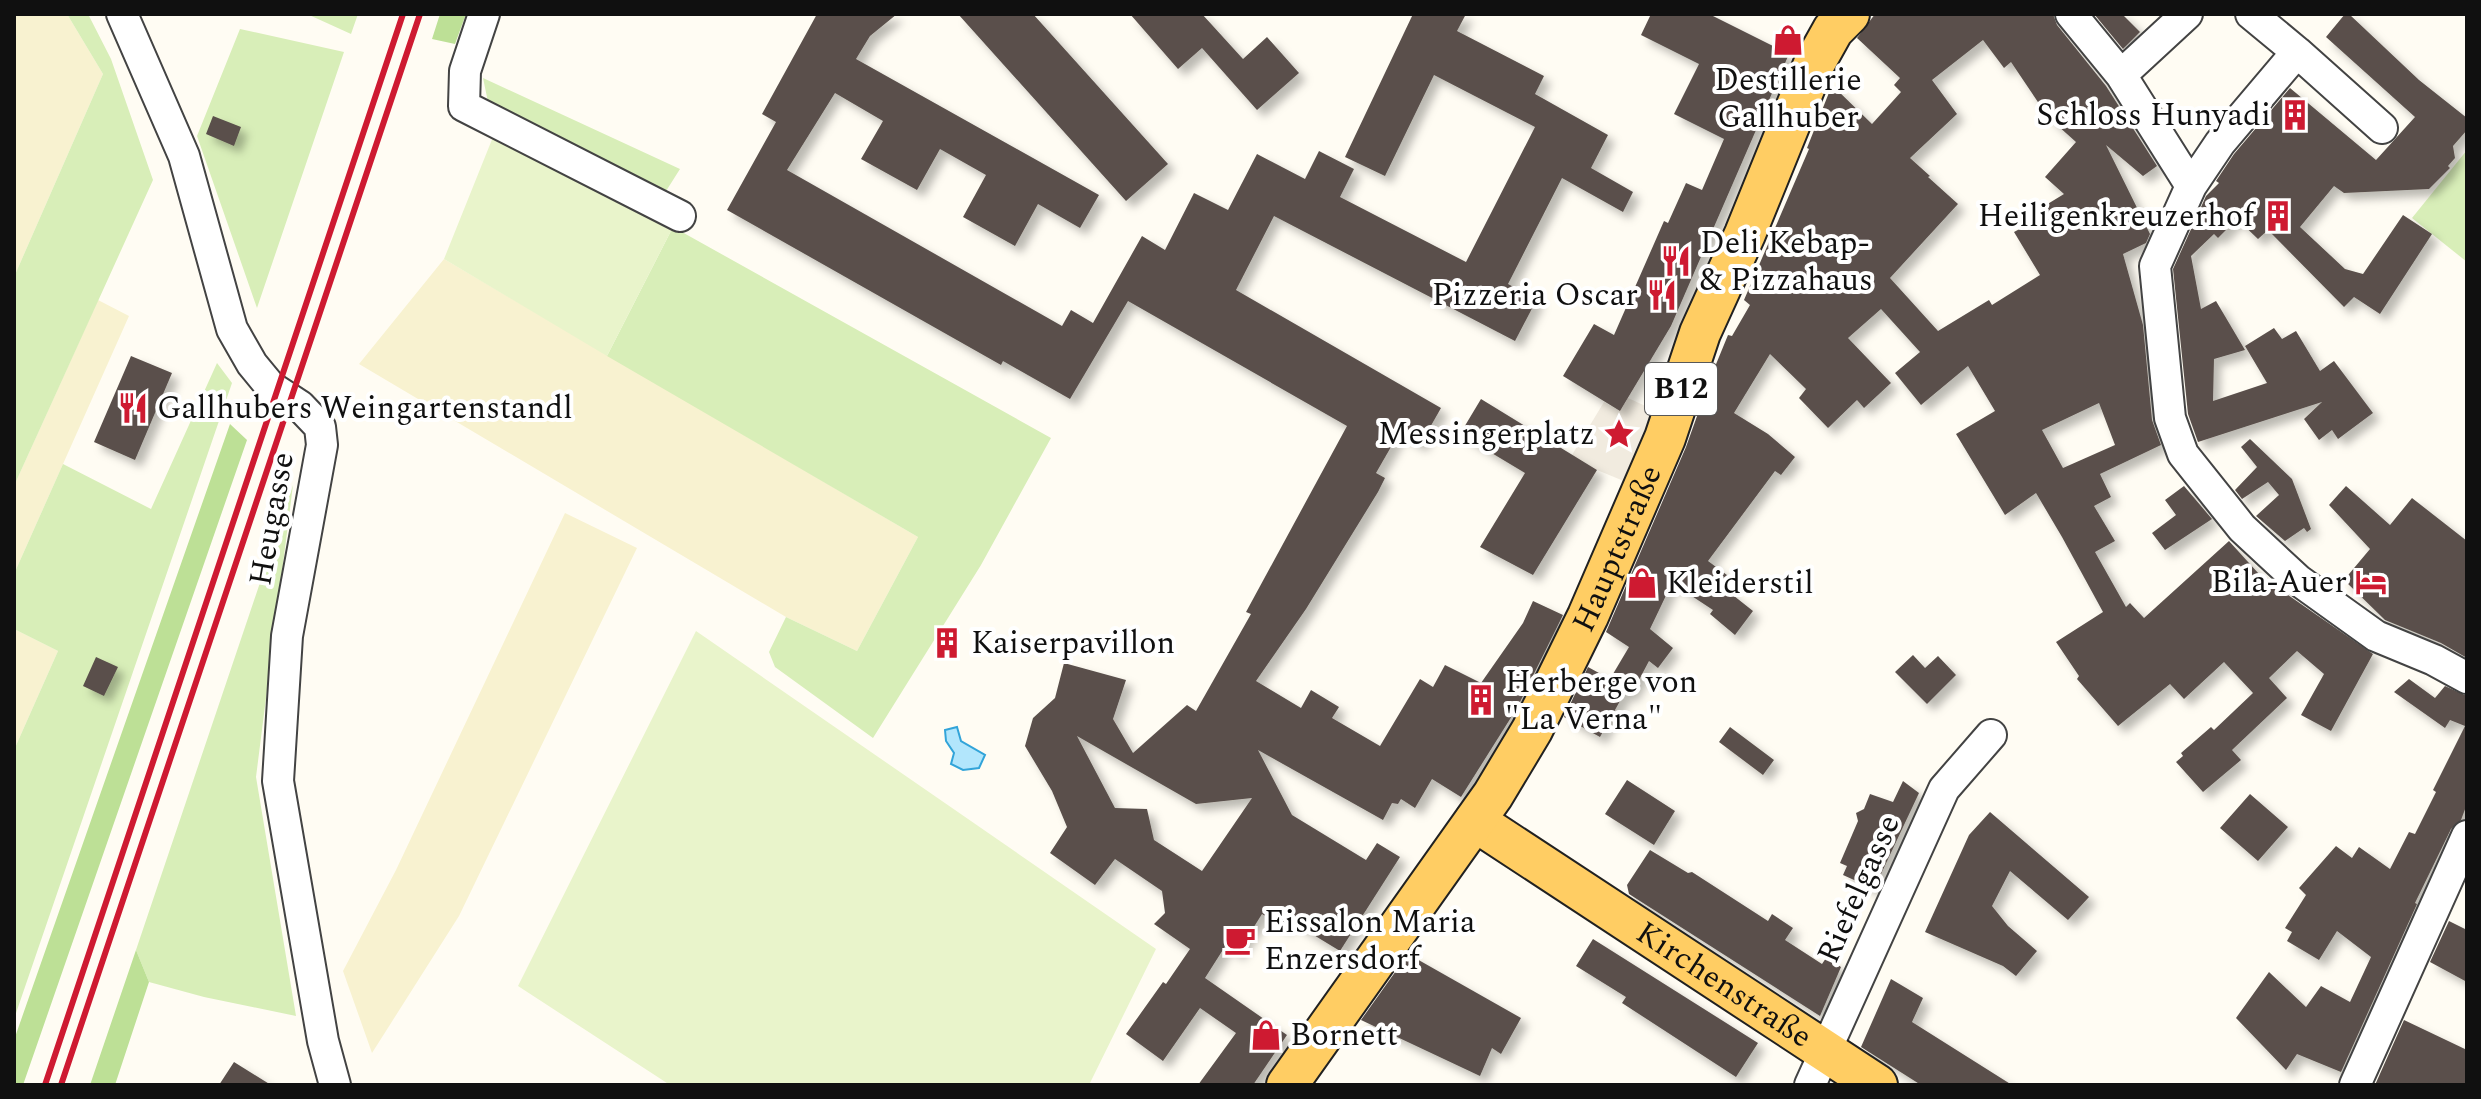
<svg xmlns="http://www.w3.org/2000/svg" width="2481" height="1099" viewBox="0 0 2481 1099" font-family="Spectral,serif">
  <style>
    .farmland { fill: #f8f2d0 }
    .green { fill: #d8eeb8 }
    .forest { fill: #bde096 }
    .pitch { fill: #e9f4cb }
    .plaza { fill: #f1ebdf }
    .water { fill: #b2e6fc; stroke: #32a4d9; stroke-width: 2 }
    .building { fill: #5a504b; fill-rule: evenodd; filter: url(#shadow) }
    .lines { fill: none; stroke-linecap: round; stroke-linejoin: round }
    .minor-casing { stroke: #434343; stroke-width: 34 }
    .major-casing { stroke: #212121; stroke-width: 44 }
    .minor { stroke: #fff; stroke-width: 30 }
    .major { stroke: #ffcd63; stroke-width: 40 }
    .rail { stroke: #ce1a31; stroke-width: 6 }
    .labels { text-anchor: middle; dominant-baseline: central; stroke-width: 8; stroke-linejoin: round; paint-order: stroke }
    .shield { fill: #fff; stroke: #585858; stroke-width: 2 }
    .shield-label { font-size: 30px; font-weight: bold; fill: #101010 }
    .poi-label { font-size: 32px; fill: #101010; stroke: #fff; text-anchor: start }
    .street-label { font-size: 32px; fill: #101010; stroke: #fff }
  </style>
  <defs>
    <filter id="shadow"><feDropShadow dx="7" dy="7" stdDeviation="4" flood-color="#0004"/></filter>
  </defs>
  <rect width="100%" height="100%" fill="#fffcf3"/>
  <path class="farmland" d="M15,14H67L103,74L14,277Z
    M444,259L918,537L857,651L786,617L359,364Z
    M98,300L129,316L14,574V486Z
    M565,513L637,548L459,916L372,1053L343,971L396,870Z
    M14,629L58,651L14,750Z"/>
  <path class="green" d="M67,14H88L111,59L153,180L14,486V277L103,74Z
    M307,14H358L351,34Z
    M240,29L344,52L257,308L197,136Z
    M483,78L680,169L661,199L488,102Z
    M2467,150V262L2412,218Z
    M673,227L1051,438L981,565L873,738L775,667L769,652L786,617L857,651L918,537L607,356Z
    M217,363L232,383L14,1019V750L58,651L14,629V574L63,464L151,509Z
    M293,485L256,777L296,1016L204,997L149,982L136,950Z"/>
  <path class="forest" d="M440,14H466L455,44L432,39Z
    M230,424L247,440L23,1085H14V1040Z
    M136,950L149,982L115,1085H90Z"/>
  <path class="pitch" d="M495,132L673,227L607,356L444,259Z
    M696,631L1156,949L1089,1085H670L518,986Z"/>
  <path class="plaza" d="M1628,398L1663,414L1631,484L1597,470L1572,455L1604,402L1620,411Z"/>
  <path class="water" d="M957,727L961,741L985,755L979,768L963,770L951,764L954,753L946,741L945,730Z"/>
  <path class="building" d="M817,14H897L870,36L856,59L1099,195L1080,228L1038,204L1015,246L963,217L986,175L940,149L917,190L861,159L883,121L835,93L787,170L1062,326L1071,310L1093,323L1142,236L1165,250L1194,193L1228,210L1257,154L1305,179L1319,151L1354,169L1340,197L1466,262L1535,127L1434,75L1385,176L1345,157L1413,14H1466L1457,31L1544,76L1535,94L1608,135L1591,168L1633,192L1623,212L1562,178L1508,284L1537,299L1515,341L1274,216L1236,290L1441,408L1420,445L1399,433L1376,473L1385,478L1378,492L1306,609L1256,681L1301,708L1311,690L1339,707L1332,718L1380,746L1420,679L1433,687L1445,665L1481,683L1523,623L1533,601L1563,615L1517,708L1461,797L1432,779L1415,808L1401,799L1398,804L1392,803L1383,820L1258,750L1292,815L1366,860L1377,843L1400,857L1340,951L1289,920L1285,928L1262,914L1237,954L1226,945L1205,978L1287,1035L1253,1085H1198L1236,1033L1200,1008L1163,1061L1126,1034L1163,982L1166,984L1190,949L1154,924L1165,913L1162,891L1115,859L1095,885L1050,853L1067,827L1052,791L1025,746L1033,718L1055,698L1064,663L1126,680L1113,719L1133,753L1187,705L1196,711L1251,614L1246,612L1347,426L1128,301L1070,399L1003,361L1001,365L727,210L776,122L762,114ZM1077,736L1196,804L1252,798L1202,871L1154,840L1147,809L1115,808Z
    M958,14H1033L1168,164L1126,201Z
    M1130,14H1202L1243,59L1267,37L1299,73L1257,110L1202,48L1178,69Z
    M1651,14H1709L1789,54L1671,326L1620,411L1563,376L1594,324L1614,335L1664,221L1668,223L1686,183L1702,190L1724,139L1674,114L1699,64L1641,35Z
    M1875,14H2053L2057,25L2106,86L2157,166L2143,176L2106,145L2150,234L2146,243L2123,254L2143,325L2152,420L2161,445L2100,474L2111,497L2094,506L2115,541L2095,552L2126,607L2130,603L2144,618L2229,541L2269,585L2273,582L2288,595L2373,654L2331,731L2301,715L2324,674L2297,651L2269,678L2287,698L2232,750L2241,760L2203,792L2176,762L2183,756L2181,753L2211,727L2214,730L2253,693L2224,662L2184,699L2170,684L2118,726L2077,679L2079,676L2056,642L2103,612L2062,537L2036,493L2005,515L1956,434L1995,411L1968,366L1921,405L1895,373L1920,352L1881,309L1848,338L1891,383L1864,408L1857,400L1828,428L1799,398L1806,389L1770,354L1734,413L1768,434L1795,457L1781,475L1775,471L1708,561L1731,578L1724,588L1753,611L1735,635L1710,614L1713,610L1672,583L1650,629L1673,648L1658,668L1649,661L1631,695L1625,692L1600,737L1564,717L1588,667L1610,679L1629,647L1606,632L1686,447L1712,374L1728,335L1732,336L1750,305L1744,300L1809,149L1807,148L1832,85L1872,124L1901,92L1894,85L1900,78L1857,38ZM1983,40L2004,68L2011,62L2048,117L2076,142L2045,177L2064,194L2023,219L2027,225L2014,232L2040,275L1992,305L1989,300L1938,331L1890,278L1958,204L1928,177L1930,176L1910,158L1957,114L1932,80ZM2099,403L2115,445L2063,468L2042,430Z
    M2094,14H2122L2140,32L2123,49Z
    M2345,14H2349L2419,80L2467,118V130L2453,146L2455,158L2448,166L2450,168L2429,189L2344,193L2334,186L2300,227L2345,269L2363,274L2403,215L2432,234L2380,314L2354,297L2344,307L2268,230L2258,239L2237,219L2218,238L2214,234L2191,256L2201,309L2216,301L2245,350L2214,359L2213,401L2267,383L2245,346L2274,328L2282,339L2296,331L2320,371L2334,361L2373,413L2338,439L2332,430L2319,440L2304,419L2322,402L2198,442L2188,414L2173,269L2206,196L2219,183L2216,181L2234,154L2290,88L2376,160L2415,117L2326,37Z
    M213,116L241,127L234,146L206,134Z
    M131,356L172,373L135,460L94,442Z
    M1481,399L1597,470L1533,575L1480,547L1525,473L1460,434Z
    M2250,439L2292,479L2311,529L2307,532L2304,528L2285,541L2256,516L2279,495L2268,482L2242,499L2235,490L2257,467L2241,447Z
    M2184,486L2212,519L2165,550L2152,533L2176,515L2165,500Z
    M2346,486L2390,525L2412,498L2467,541V658L2441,643L2385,620L2344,580L2370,549L2329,505Z
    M1913,655L1925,668L1938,656L1956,675L1927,704L1895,672Z
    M96,657L118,667L104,696L83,686Z
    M2409,679L2435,698L2445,686L2467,696V804L2461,820L2451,829L2415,903L2417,904L2341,1072L2297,1054L2286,1070L2236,1018L2269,972L2306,1007L2321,986L2350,1002L2371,957L2337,931L2319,960L2287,941L2292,932L2285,928L2306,895L2299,888L2336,846L2352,858L2359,847L2390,869L2409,832L2415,834L2436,792L2433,790L2465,726L2450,720L2445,728L2394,692Z
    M1730,727L1774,760L1763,775L1719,742Z
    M1627,780L1675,811L1654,845L1605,814Z
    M1903,781L1919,793L1874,889L1843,875L1847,866L1840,863L1858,821L1856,813L1864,809L1870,794L1893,802Z
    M2250,794L2288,827L2258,861L2220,828Z
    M1990,812L2089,897L2068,920L2010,871L1992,906L2008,926L2037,951L2016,976L2003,966L1925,932L1969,835Z
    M1650,850L1688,873L1692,872L1768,921L1772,914L1793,928L1785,940L1822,964L1826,958L1841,967L1820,1016L1629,894L1627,885Z
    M2449,921L2467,930V982L2430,962Z
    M1593,939L1758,1043L1736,1077L1622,1003L1626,997L1576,966Z
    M1408,954L1521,1018L1501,1054L1492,1048L1480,1076L1361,1020Z
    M1891,979L1923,998L1912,1022L2012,1085H1921L1861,1047Z
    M2404,1020L2467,1050V1085H2375Z
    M234,1062L271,1085H219Z"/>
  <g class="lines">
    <defs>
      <path id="minor" d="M122,14L184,156L232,329L252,364L271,387L300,406L320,427L322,445L287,636L278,781L323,1041L335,1085
        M484,14L465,71L464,106L680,216
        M2071,14L2121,75L2191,186L2155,266L2170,418L2183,454L2242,528L2298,580L2376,636L2434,660L2467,678
        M2297,52L2382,128
        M2121,75L2187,14
        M2191,186L2220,143L2297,52L2251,14
        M1810,1085L1944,789L1991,735
        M2355,1085L2467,836"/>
      <g id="major">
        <path id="s1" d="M1475,821L1877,1085"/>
        <path id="s2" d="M1287,1085L1493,795L1532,730L1588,616L1665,438L1700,333L1745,234L1814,64L1833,30L1849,14"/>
      </g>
    </defs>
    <use href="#minor" class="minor-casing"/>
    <use href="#major" class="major-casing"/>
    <use href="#minor" class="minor"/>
    <use href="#major" class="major"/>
    <path class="rail" d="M45,1085L403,14
      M61,1085L420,14"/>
  </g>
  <defs>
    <symbol id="shop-bare" viewBox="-9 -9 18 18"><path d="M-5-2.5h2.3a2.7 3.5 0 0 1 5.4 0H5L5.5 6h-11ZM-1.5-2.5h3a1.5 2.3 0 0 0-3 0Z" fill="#ce1a31" stroke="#fff" stroke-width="2.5" paint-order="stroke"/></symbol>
    <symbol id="building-bare" viewBox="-9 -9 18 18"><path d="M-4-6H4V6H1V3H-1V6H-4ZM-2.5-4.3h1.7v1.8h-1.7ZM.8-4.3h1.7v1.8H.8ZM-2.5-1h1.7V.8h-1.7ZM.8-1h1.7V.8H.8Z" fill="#ce1a31" stroke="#fff" stroke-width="2.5" paint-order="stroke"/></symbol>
    <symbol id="restaurant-bare" viewBox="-9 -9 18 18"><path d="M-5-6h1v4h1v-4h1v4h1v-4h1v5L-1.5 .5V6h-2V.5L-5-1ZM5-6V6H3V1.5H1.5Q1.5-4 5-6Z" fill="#ce1a31" stroke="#fff" stroke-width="2.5" paint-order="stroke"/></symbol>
    <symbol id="sight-bare" viewBox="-9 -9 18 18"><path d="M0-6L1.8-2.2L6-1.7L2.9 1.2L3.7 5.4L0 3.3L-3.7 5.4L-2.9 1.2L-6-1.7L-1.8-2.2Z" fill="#ce1a31" stroke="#fff" stroke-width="2.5" paint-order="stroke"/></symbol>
    <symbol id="hotel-bare" viewBox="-9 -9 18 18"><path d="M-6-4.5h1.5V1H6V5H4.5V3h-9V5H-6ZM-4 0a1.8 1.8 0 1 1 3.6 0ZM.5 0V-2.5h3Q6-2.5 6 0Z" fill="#ce1a31" stroke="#fff" stroke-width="2.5" paint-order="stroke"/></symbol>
    <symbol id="cafe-bare" viewBox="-9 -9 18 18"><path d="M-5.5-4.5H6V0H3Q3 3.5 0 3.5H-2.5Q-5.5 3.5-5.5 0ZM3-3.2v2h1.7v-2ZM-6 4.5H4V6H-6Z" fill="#ce1a31" stroke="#fff" stroke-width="2.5" paint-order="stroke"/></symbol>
  </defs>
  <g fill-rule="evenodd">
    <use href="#shop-bare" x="1766" y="18" width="44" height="44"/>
    <use href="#building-bare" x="2273" y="93" width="44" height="44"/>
    <use href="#building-bare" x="2256" y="194" width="44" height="44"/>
    <use href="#restaurant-bare" x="1654" y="239" width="44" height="44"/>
    <use href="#restaurant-bare" x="1640" y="273" width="44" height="44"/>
    <use href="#restaurant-bare" x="111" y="386" width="44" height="44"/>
    <use href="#sight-bare" x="1597" y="412" width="44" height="44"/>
    <use href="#hotel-bare" x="2349" y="560" width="44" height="44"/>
    <use href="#shop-bare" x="1620" y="561" width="44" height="44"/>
    <use href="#building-bare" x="925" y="621" width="44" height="44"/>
    <use href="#building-bare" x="1459" y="678" width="44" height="44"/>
    <use href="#cafe-bare" x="1218" y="918" width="44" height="44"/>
    <use href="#shop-bare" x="1244" y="1013" width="44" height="44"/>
  </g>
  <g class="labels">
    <rect class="shield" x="1645" y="363" width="72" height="52" rx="6"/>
    <g class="shield-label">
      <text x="1681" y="389">B12</text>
    </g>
    <g class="poi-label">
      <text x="1788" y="80" text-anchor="middle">Destillerie<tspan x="1788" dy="37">Gallhuber</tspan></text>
      <text x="2271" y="115" text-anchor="end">Schloss Hunyadi</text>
      <text x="2254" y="216" text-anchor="end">Heiligenkreuzerhof</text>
      <text x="1700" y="243">Deli Kebap-<tspan x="1700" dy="37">&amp; Pizzahaus</tspan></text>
      <text x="1638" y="295" text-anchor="end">Pizzeria Oscar</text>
      <text x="157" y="408">Gallhubers Weingartenstandl</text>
      <text x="1595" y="434" text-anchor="end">Messingerplatz</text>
      <text x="2347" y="582" text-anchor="end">Bila-Auer</text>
      <text x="1666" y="583">Kleiderstil</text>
      <text x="971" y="643">Kaiserpavillon</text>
      <text x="1505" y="682">Herberge von<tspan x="1505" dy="37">"La Verna"</tspan></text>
      <text x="1264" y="922">Eissalon Maria<tspan x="1264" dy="37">Enzersdorf</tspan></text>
      <text x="1290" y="1035">Bornett</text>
    </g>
    <g class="street-label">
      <text transform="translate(272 519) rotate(-80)">Heugasse</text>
      <text stroke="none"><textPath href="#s2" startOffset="632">Hauptstraße</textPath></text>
      <text transform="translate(1859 889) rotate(-66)">Riefelgasse</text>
      <text stroke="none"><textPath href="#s1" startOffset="298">Kirchenstraße</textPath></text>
    </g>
  </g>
  <rect width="2481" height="1099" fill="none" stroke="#101010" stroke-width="32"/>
</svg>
